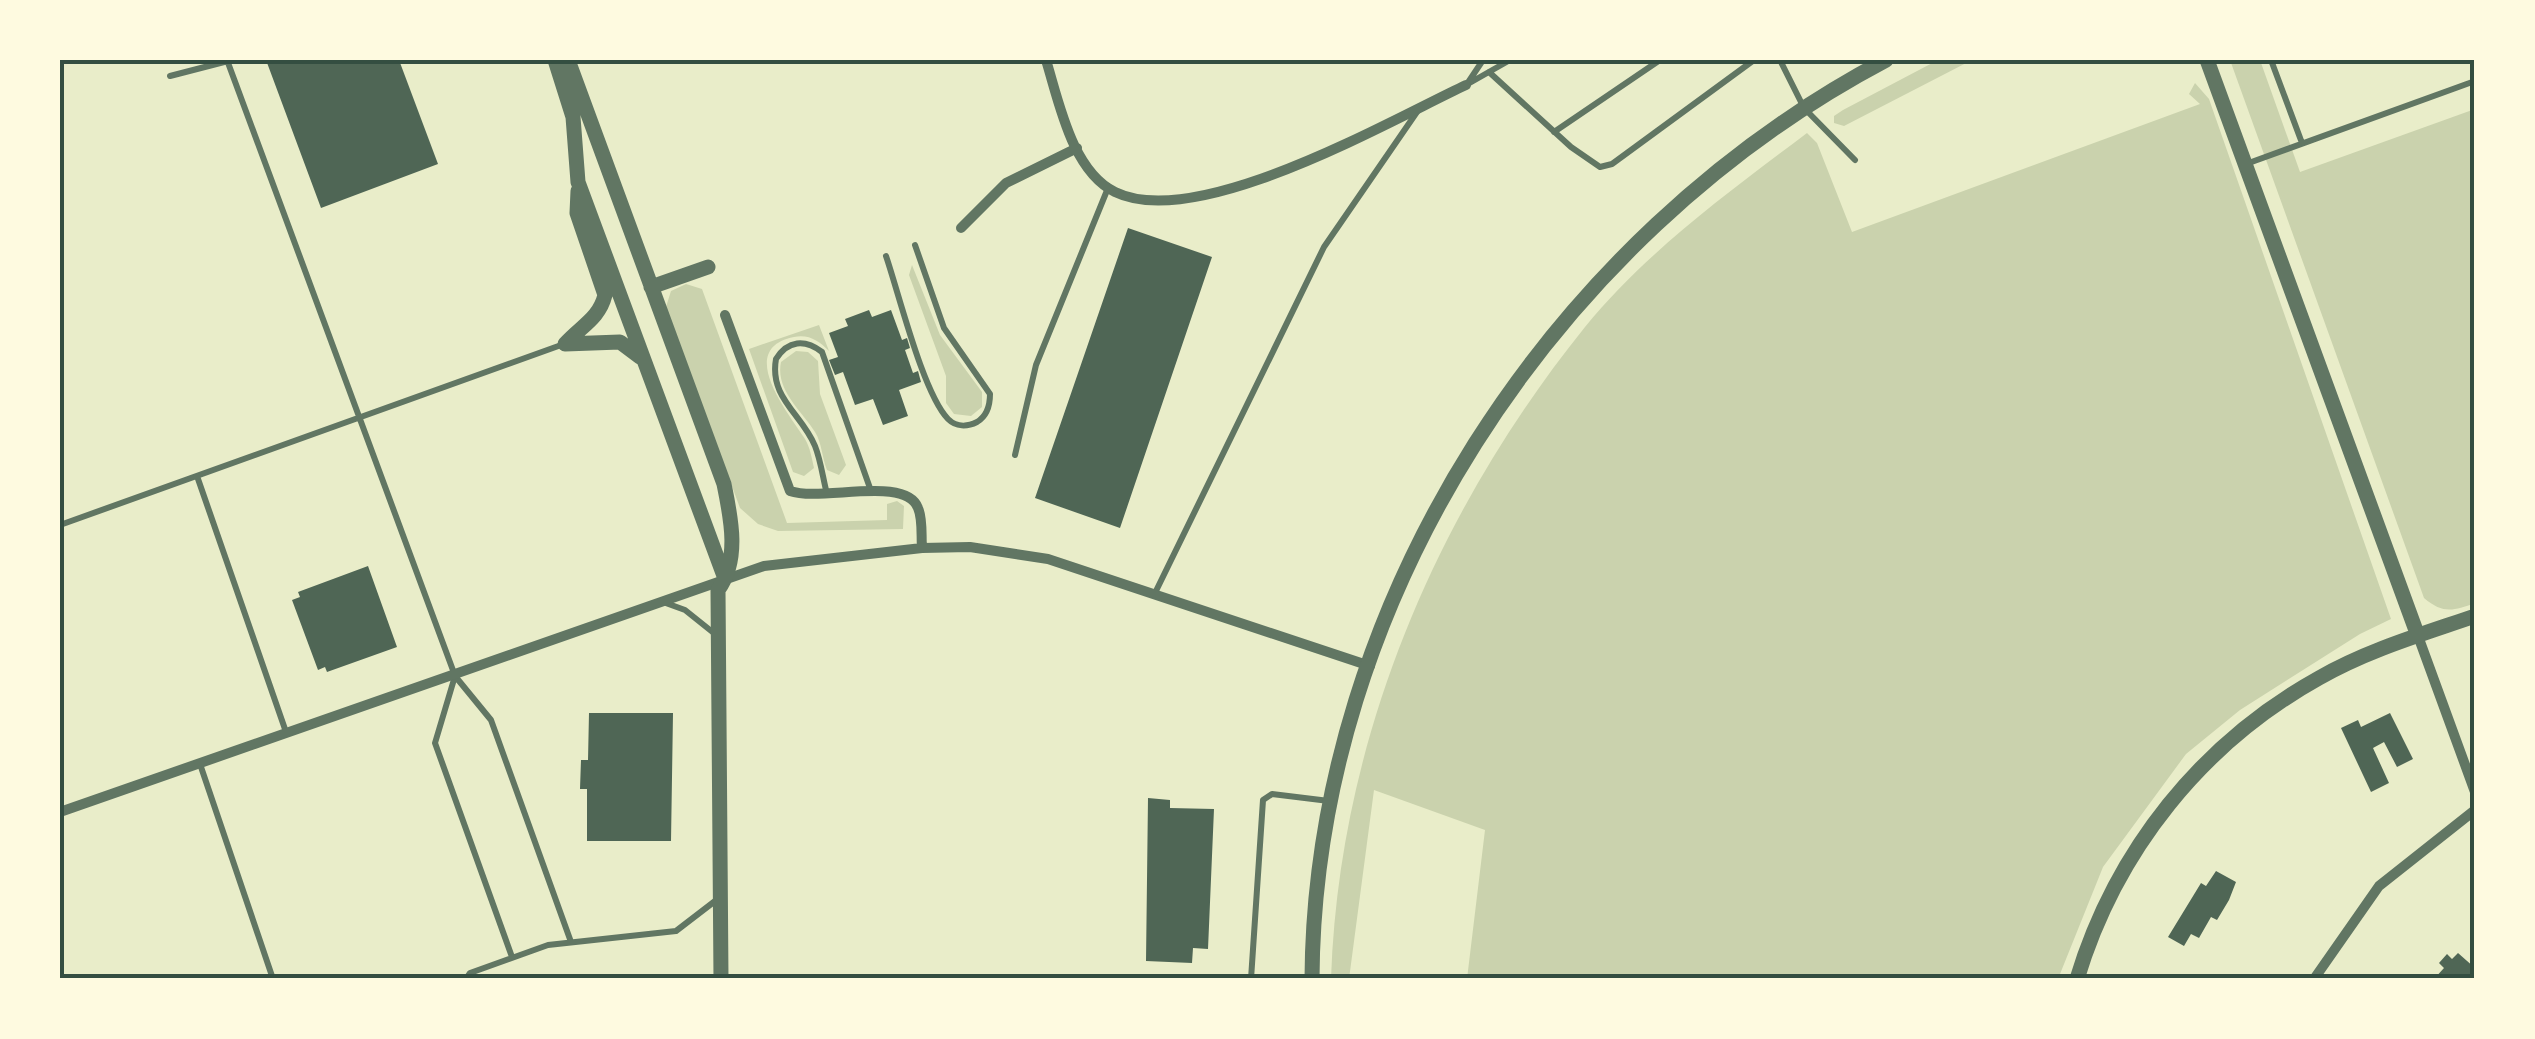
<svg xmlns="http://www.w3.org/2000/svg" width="2535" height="1039" viewBox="0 0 2535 1039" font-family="Bitter,serif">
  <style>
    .green { fill: #cad2ad }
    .building { fill: #4f6655 }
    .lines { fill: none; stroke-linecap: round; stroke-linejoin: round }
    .service { stroke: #617663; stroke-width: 6 }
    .minor { stroke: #617663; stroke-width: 10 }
    .tertiary { stroke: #617663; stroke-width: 15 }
    .neatline { fill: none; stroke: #344e41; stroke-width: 4 }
  </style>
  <rect width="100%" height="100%" fill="#e9edc9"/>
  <path class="green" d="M1938,60H1972L1844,126L1834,123V116L1843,110Z
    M2230,60H2260L2300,172L2475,109V603C2453,611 2443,614 2424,598Z
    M2195,83L2209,99L2391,619L2360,634L2240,710L2186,754L2103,867L2058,979H1467L1485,830L1374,790L1349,979H1331C1339,740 1436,512 1585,327C1647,251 1729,192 1807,133L1817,143L1852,232L2200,104L2189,94Z
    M912,265L940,335L982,392V407L971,416L954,414L946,403V376L909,275Z
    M686,284L702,289L787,523L887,520V504L897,501L904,506L903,529L778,531L758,524L740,508L666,307L671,291Z
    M819,325L829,351C819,341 809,334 794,337C734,349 790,415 805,439C810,447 812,459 814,468L804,476L793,472L749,349Z
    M796,351L808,352L818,361L820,394L846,465L839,475L827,470C822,458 822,443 815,432C802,411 775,390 781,362Z"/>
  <path class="building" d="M266,60H399L438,164L321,208Z
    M1128,228L1212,257L1120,528L1035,498Z
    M869,310L872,317L891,310L902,340L907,338L910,348L905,350L913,373L918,371L921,382L899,390L908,416L883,425L873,399L855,405L843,372L835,375L829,360L838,357L829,333L848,326L845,319Z
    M368,566L397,647L327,672L325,667L318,670L292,600L300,597L298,592Z
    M589,713H673L671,841H587V789H580L581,760H588Z
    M2390,713L2413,759L2397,767L2384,742L2373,748L2389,783L2371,792L2341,728L2358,720L2361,727Z
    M1148,798L1170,800V808L1214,809L1208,949L1193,948L1192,963L1146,961Z
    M2216,871L2236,882L2229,900L2217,920L2211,917L2199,938L2191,934L2184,946L2168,937L2201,883L2206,886Z
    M2458,953L2475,968V979H2434L2444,968L2439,963L2447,954L2452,959Z"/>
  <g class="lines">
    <path class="service" d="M227,60L454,673
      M1780,60L1804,108L1855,160
      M2271,60L2302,143
      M1489,72L1571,147L1600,167L1612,164L1754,60
      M170,76L228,61
      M1467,84L1483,60
      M1466,85L1510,60
      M1554,132L1660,60
      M2246,164L2475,81
      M886,256C899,294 923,393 948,419C956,427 967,427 977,422C987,416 990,405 990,394L944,328L915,245
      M1015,455L1036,365L1108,188
      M197,476L286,732
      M827,494C823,479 821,461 815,446C802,414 769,398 776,359C788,340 805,339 822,352L871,491
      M60,525L564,344
      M1155,593L1324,247L1419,109
      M663,602L685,610L715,634
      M200,764L273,979
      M512,957L435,743L455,676L491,720L571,942
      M466,979L470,973L548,945L676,931L719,898
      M1251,979L1263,800L1272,794L1329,801"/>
    <path class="minor" d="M1046,60C1059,102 1072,171 1115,192C1197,232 1389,121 1466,85
      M961,228L1006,183L1077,148
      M725,315L790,491C821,502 906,475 918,508C923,519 921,536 922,548
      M2418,636L2475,792
      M60,812L764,566L922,548L970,547L1048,559L1370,666
      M2314,979L2379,886L2475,810"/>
    <path class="tertiary" d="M555,60L573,117L578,182L724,576
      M568,60L724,484C731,518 740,560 718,590L721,979
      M2207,60L2418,636
      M651,287L708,267
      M565,344C581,326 599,319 605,295L577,213L578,191
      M565,344L620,342L640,357
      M1312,979C1314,601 1554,235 1886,60
      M2077,979C2116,850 2202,743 2319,678C2368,650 2423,634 2475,616"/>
  </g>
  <rect width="2535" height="1039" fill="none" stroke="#fefae0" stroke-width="125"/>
  <rect x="62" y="62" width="2410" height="914" class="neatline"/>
</svg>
